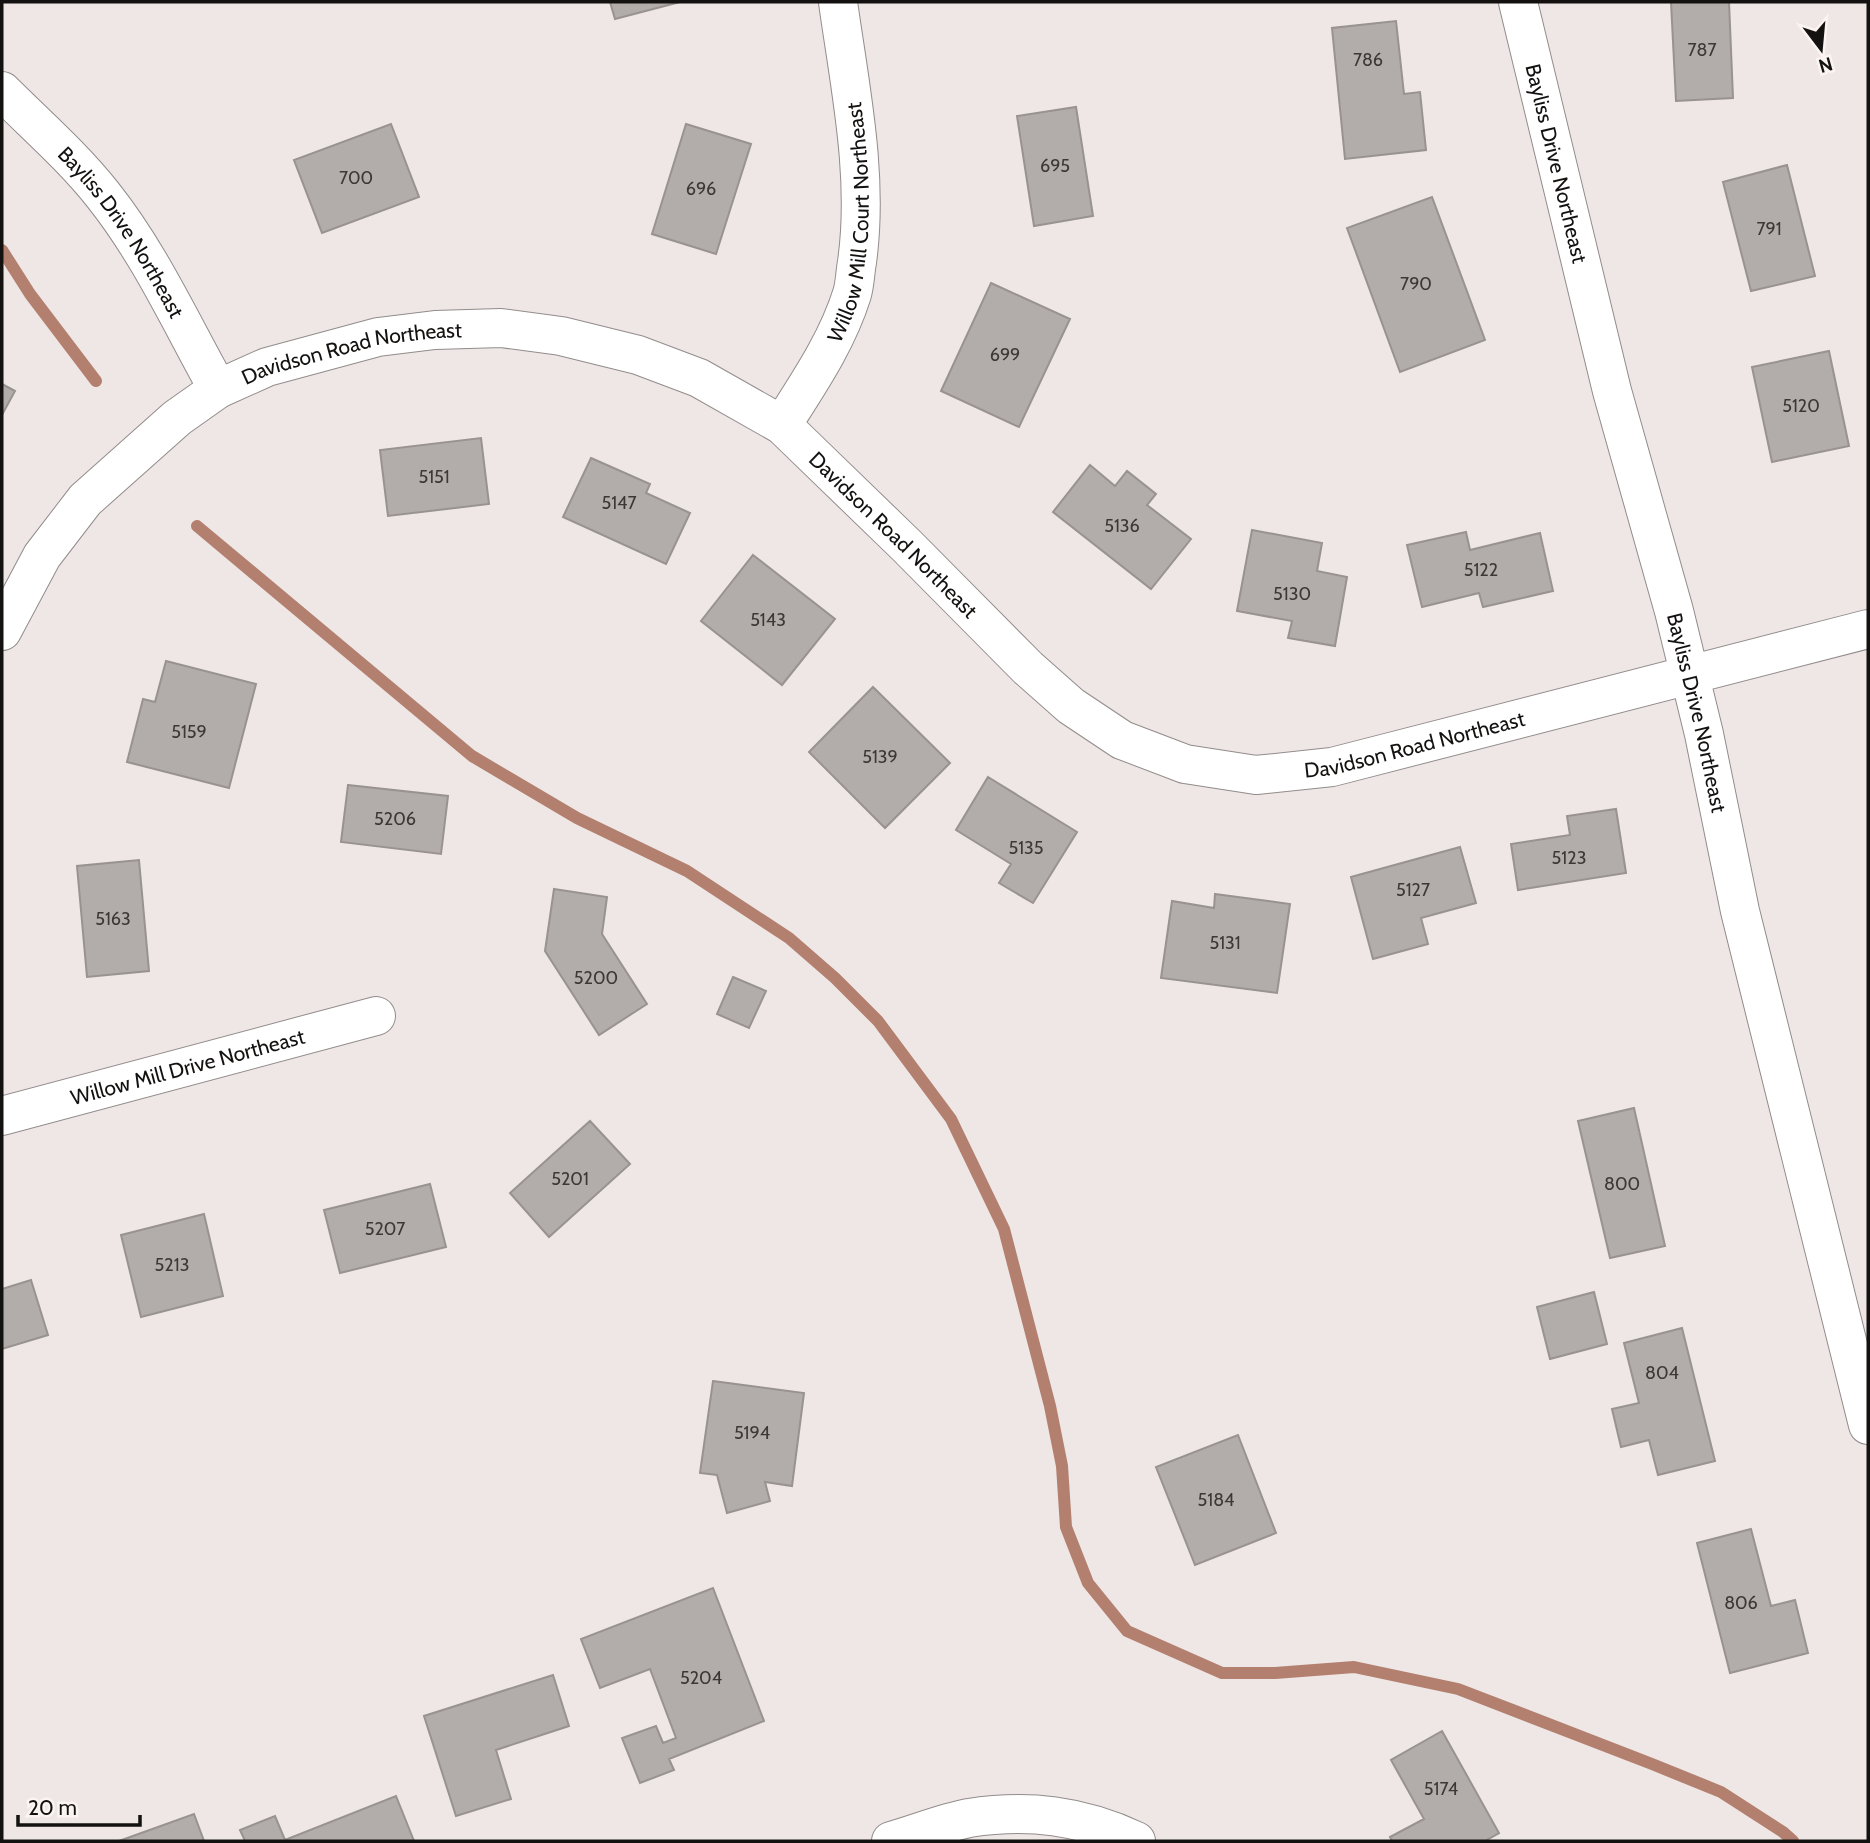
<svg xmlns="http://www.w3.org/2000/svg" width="1870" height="1843" viewBox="0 0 1870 1843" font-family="Cabin,sans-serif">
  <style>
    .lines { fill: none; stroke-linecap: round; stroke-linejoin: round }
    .stream { stroke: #b37f6f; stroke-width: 12 }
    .building { fill: #b2acaa; stroke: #989290; stroke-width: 2 }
    .street-casing { stroke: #928c8b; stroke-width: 40 }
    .street { stroke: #fff; stroke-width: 38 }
    .labels { text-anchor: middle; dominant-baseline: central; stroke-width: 7; stroke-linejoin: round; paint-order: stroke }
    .number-label { font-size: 18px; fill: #3c3837 }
    .street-label { font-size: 21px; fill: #141211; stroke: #fbf4f2 }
  </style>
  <rect width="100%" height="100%" fill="#eee7e5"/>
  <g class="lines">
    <path class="stream" d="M2,250L30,294L96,381
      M197,526L472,756L577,818L687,871L789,938L835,978L878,1021L951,1119L1004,1229L1050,1406L1062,1466L1066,1527L1088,1583L1127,1631L1222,1673H1275L1354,1667L1458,1689L1652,1764L1721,1792L1783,1832L1793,1841"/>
  </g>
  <path class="building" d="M610,2H680L615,19Z
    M1671,2H1729L1733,98L1676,101Z
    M1396,21L1404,94L1420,92L1426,150L1345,159L1332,28Z
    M1076,107L1093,216L1034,226L1017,116Z
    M391,124L419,197L322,233L294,160Z
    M686,124L751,144L716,254L652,234Z
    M1787,165L1815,276L1751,291L1723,182Z
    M1432,197L1485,340L1400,372L1347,228Z
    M991,283L1070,319L1019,427L941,391Z
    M1829,351L1849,446L1772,462L1752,367Z
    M2,384L15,391L2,415Z
    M481,438L489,504L388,516L380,450Z
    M591,458L650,484L646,493L690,513L666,564L563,517Z
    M1090,465L1115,486L1127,471L1156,494L1147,505L1191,539L1151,589L1053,512Z
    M1252,530L1322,543L1317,571L1347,577L1335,646L1288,638L1292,621L1237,611Z
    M1466,532L1470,550L1540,533L1553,591L1483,607L1479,593L1422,607L1407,545Z
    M753,555L835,619L782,685L701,621Z
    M166,661L256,684L229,788L127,762L143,699L155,702Z
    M873,687L950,763L885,828L809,752Z
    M988,777L1077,832L1033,903L999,883L1011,864L956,830Z
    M348,785L448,796L441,854L341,842Z
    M1616,809L1626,873L1518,890L1511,844L1570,835L1567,816Z
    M1460,847L1476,903L1421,918L1428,944L1373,959L1351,877Z
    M139,860L149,971L87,977L77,866Z
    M554,889L607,897L602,934L647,1004L599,1035L545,951Z
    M1215,894L1290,904L1277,993L1161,978L1172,901L1214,908Z
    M733,977L766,991L749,1028L717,1014Z
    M1634,1108L1665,1246L1610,1258L1578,1121Z
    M590,1121L630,1164L549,1237L510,1193Z
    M430,1184L446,1247L340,1273L324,1210Z
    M204,1214L223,1296L141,1317L121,1235Z
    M31,1280L48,1335L2,1349V1289Z
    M1594,1292L1607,1344L1550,1359L1537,1307Z
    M1682,1328L1715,1461L1658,1475L1649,1440L1621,1447L1612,1409L1639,1403L1624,1343Z
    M713,1381L804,1393L792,1486L765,1482L770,1501L727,1513L717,1475L700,1473Z
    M1238,1435L1276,1533L1195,1565L1156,1467Z
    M1751,1529L1771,1606L1795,1600L1808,1653L1730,1673L1697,1543Z
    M713,1588L764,1721L669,1759L674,1770L640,1783L622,1738L656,1726L663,1743L676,1738L650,1669L600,1688L581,1639Z
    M553,1675L569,1726L496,1750L511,1799L456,1816L424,1716Z
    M1442,1731L1499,1833L1485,1841H1392L1390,1837L1424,1819L1391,1760Z
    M396,1796L414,1841H245L240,1830L275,1816L285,1840Z
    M194,1814L204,1841H119Z"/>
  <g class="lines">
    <defs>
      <g id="street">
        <path id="s1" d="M1518,2L1612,391L1674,611L1704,734L1740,911L1868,1425"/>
        <path id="s2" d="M2,91C36,125 73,157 103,195C150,254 181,323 218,389"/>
        <path id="s3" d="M782,425C808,384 837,342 852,294C855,284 855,273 857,262C869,176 850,88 838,2"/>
        <path id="s4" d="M2,631L42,556L85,500L177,418L218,389L267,367L378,337L435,330L501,328L561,336L638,355L699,378L782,425L907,546L1028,668L1071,706L1122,740L1185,764L1256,775L1332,767L1868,629"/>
        <path id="s5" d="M2,1116L376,1016"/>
        <path d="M891,1841C916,1834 943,1823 969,1818C1028,1809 1081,1815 1136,1841"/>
      </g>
    </defs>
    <use href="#street" class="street-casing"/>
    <use href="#street" class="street"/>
  </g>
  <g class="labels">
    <g class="number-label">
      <text x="1702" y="50">787</text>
      <text x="1368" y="60">786</text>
      <text x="1055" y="166">695</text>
      <text x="356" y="178">700</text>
      <text x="701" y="189">696</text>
      <text x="1769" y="229">791</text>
      <text x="1416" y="284">790</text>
      <text x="1005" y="355">699</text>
      <text x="1801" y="406">5120</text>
      <text x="434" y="477">5151</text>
      <text x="619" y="503">5147</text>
      <text x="1122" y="526">5136</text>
      <text x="1481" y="570">5122</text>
      <text x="1292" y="594">5130</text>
      <text x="768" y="620">5143</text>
      <text x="189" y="732">5159</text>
      <text x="880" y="757">5139</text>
      <text x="395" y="819">5206</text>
      <text x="1026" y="848">5135</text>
      <text x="1569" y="858">5123</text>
      <text x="1413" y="890">5127</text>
      <text x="113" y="919">5163</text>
      <text x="1225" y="943">5131</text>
      <text x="596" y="978">5200</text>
      <text x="570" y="1179">5201</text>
      <text x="1622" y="1184">800</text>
      <text x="385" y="1229">5207</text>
      <text x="172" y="1265">5213</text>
      <text x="1662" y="1373">804</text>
      <text x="752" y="1433">5194</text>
      <text x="1216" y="1500">5184</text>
      <text x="1741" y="1603">806</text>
      <text x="701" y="1678">5204</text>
      <text x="1441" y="1789">5174</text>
    </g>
    <g class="street-label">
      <text stroke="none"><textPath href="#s1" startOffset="166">Bayliss Drive Northeast</textPath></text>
      <text stroke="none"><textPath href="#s3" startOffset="220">Willow Mill Court Northeast</textPath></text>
      <text stroke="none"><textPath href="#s2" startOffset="186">Bayliss Drive Northeast</textPath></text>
      <text stroke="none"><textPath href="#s4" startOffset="469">Davidson Road Northeast</textPath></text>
      <text stroke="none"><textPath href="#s4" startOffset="1078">Davidson Road Northeast</textPath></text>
      <text stroke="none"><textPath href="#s1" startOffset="733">Bayliss Drive Northeast</textPath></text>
      <text stroke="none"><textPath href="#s4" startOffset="1687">Davidson Road Northeast</textPath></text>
      <text stroke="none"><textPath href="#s5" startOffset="192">Willow Mill Drive Northeast</textPath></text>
    </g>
  </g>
  <rect width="1870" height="1843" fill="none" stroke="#141211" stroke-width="7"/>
  <g transform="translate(1821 49) rotate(164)" stroke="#fbf4f2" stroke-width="5" paint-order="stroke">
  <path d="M0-5L12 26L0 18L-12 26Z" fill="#141211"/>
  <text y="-10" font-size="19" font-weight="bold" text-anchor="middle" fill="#141211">N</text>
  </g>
  <path d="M18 1815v10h122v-10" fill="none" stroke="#141211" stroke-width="3.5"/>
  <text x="28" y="1815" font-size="21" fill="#141211" stroke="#fbf4f2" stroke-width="5" paint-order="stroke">20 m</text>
</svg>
